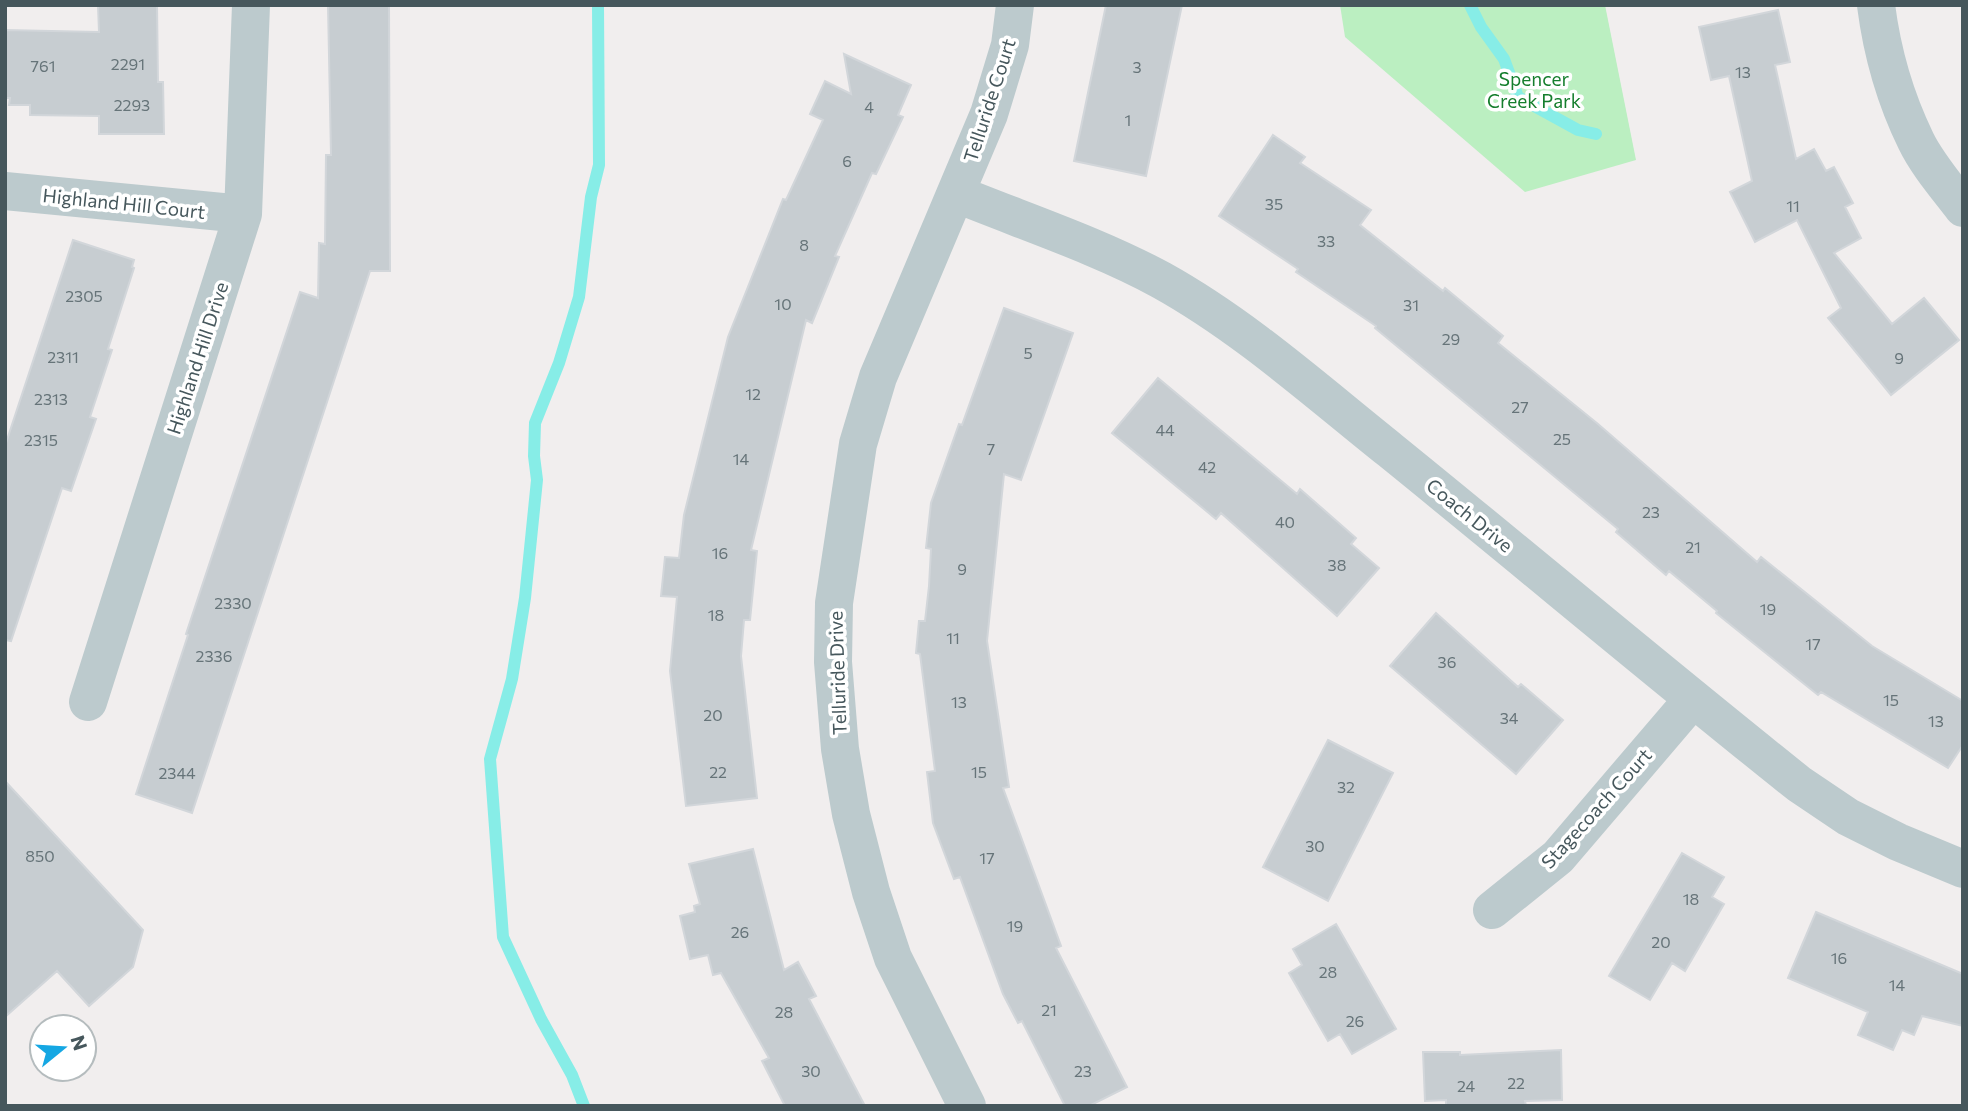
<svg xmlns="http://www.w3.org/2000/svg" width="1968" height="1111" viewBox="0 0 1968 1111" font-family="Commissioner,sans-serif">
  <style>
    .green { fill: #bbefc1 }
    .lines { fill: none; stroke-linecap: round; stroke-linejoin: round }
    .stream { stroke: #87ede7; stroke-width: 12 }
    .building { fill: #c7cdd1; stroke: #d2d6da; stroke-width: 2 }
    .minor { stroke: #bccacd; stroke-width: 38 }
    .labels { text-anchor: middle; dominant-baseline: central; stroke-width: 7; stroke-linejoin: round; paint-order: stroke }
    .number-label { font-size: 16px; fill: #667479 }
    .park-label { font-size: 19px; fill: #157e2d; stroke: #fff }
    .street-label { font-size: 19px; fill: #46575c; stroke: #fff }
  </style>
  <rect width="100%" height="100%" fill="#f1eeee"/>
  <path class="green" d="M1340,5H1605L1636,160L1525,192L1345,37Z"/>
  <g class="lines">
    <path class="stream" d="M1470,5L1481,27L1504,59L1518,97L1578,130L1596,134
      M584,1106L572,1075L541,1019L503,937L490,759L512,679L525,598L537,480L534,456L535,423L559,363L579,297L591,197L599,165L598,5"/>
  </g>
  <path class="building" d="M98,5H157L158,82H163L164,134H99V116L30,115V105H9L10,98H5V30L99,32Z
    M328,5H389L390,271H370L192,813L136,794L188,635L186,634L300,292L318,298L319,243L325,244L326,155H331Z
    M1106,5H1182L1146,176L1074,161Z
    M1778,10L1790,62L1775,65L1796,159L1814,149L1826,171L1834,167L1853,203L1845,207L1861,238L1834,253L1892,324L1924,298L1959,340L1891,395L1828,318L1841,308L1797,220L1755,242L1730,192L1752,181L1729,76L1711,80L1699,27Z
    M844,54L911,85L898,115L903,117L876,174L872,173L835,256L839,257L812,323L806,320L751,550L757,551L750,620H744L741,656L757,798L686,806L670,671L677,597L661,596L665,557L679,558L684,515L728,337L783,199L786,200L823,120L810,114L825,81L851,94Z
    M1273,135L1305,157L1300,163L1371,210L1360,225L1443,291L1445,288L1503,336L1498,343L1598,424L1757,562L1761,557L1872,646L1963,701V745L1948,768L1821,692L1818,695L1716,613L1717,611L1669,571L1666,575L1616,532L1618,529L1375,328L1376,326L1296,272L1298,269L1219,216Z
    M73,240L134,260L132,267L134,268L108,349L112,350L90,417L96,419L71,491L62,488L11,641L5,640V446Z
    M1004,308L1073,333L1021,480L1004,474L987,641L1009,787L1003,788L1061,946L1056,948L1127,1087L1089,1106H1065L1022,1021L1018,1023L1003,994L960,877L954,879L933,823L927,772L935,771L920,654L916,653L919,621H925L929,586L931,549L926,548L931,503L959,424L962,425Z
    M1158,378L1297,494L1300,489L1356,538L1351,544L1379,568L1337,616L1221,513L1216,519L1112,433Z
    M1436,613L1518,687L1521,684L1563,720L1516,774L1390,666Z
    M1328,740L1393,773L1328,901L1263,867Z
    M5,781L143,930L133,967L89,1006L57,971L5,1017Z
    M753,849L784,970L798,962L816,996L809,999L865,1106H785L762,1061L769,1058L721,973L713,975L708,955L690,959L680,916L695,912L694,906L700,904L689,864Z
    M1682,853L1724,877L1712,897L1724,904L1685,971L1672,963L1650,1000L1609,976Z
    M1816,912L1963,974V1026L1922,1016L1914,1035L1902,1030L1893,1050L1858,1035L1868,1012L1788,978Z
    M1336,924L1396,1029L1352,1054L1340,1034L1328,1041L1289,973L1302,965L1293,949Z
    M1561,1050L1562,1100L1525,1101L1526,1106H1446V1100L1425,1101L1423,1052H1460V1055Z"/>
  <g class="lines">
    <path class="minor" d="M1876,5C1882,52 1895,98 1916,141C1927,164 1947,187 1963,208
      M5,191L243,214
      M957,194C1023,221 1099,246 1161,280C1244,326 1316,391 1390,450C1527,561 1661,674 1799,784L1848,817L1898,842L1963,869
      M88,702L243,214L251,5
      M1492,910L1558,857L1693,699
      M967,1106L893,958L871,892L851,814L840,749L833,662L834,603L858,444L878,377L989,114L1010,45L1015,5"/>
  </g>
  <g class="labels">
    <g class="number-label">
      <text x="128" y="63">2291</text>
      <text x="43" y="65">761</text>
      <text x="1137" y="66">3</text>
      <text x="1743" y="71">13</text>
      <text x="132" y="104">2293</text>
      <text x="869" y="106">4</text>
      <text x="1128" y="119">1</text>
      <text x="847" y="160">6</text>
      <text x="1274" y="203">35</text>
      <text x="1793" y="205">11</text>
      <text x="1326" y="240">33</text>
      <text x="804" y="244">8</text>
      <text x="84" y="295">2305</text>
      <text x="783" y="303">10</text>
      <text x="1411" y="304">31</text>
      <text x="1451" y="338">29</text>
      <text x="1028" y="352">5</text>
      <text x="63" y="356">2311</text>
      <text x="1899" y="357">9</text>
      <text x="753" y="393">12</text>
      <text x="51" y="398">2313</text>
      <text x="1520" y="406">27</text>
      <text x="1165" y="429">44</text>
      <text x="1562" y="438">25</text>
      <text x="41" y="439">2315</text>
      <text x="991" y="448">7</text>
      <text x="741" y="458">14</text>
      <text x="1207" y="466">42</text>
      <text x="1651" y="511">23</text>
      <text x="1285" y="521">40</text>
      <text x="1693" y="546">21</text>
      <text x="720" y="552">16</text>
      <text x="1337" y="564">38</text>
      <text x="962" y="568">9</text>
      <text x="233" y="602">2330</text>
      <text x="1768" y="608">19</text>
      <text x="716" y="614">18</text>
      <text x="953" y="637">11</text>
      <text x="1813" y="643">17</text>
      <text x="214" y="655">2336</text>
      <text x="1447" y="661">36</text>
      <text x="1891" y="699">15</text>
      <text x="959" y="701">13</text>
      <text x="713" y="714">20</text>
      <text x="1509" y="717">34</text>
      <text x="1936" y="720">13</text>
      <text x="718" y="771">22</text>
      <text x="979" y="771">15</text>
      <text x="177" y="772">2344</text>
      <text x="1346" y="786">32</text>
      <text x="1315" y="845">30</text>
      <text x="40" y="855">850</text>
      <text x="987" y="857">17</text>
      <text x="1691" y="898">18</text>
      <text x="1015" y="925">19</text>
      <text x="740" y="931">26</text>
      <text x="1661" y="941">20</text>
      <text x="1839" y="957">16</text>
      <text x="1328" y="971">28</text>
      <text x="1897" y="984">14</text>
      <text x="1049" y="1009">21</text>
      <text x="784" y="1011">28</text>
      <text x="1355" y="1020">26</text>
      <text x="811" y="1070">30</text>
      <text x="1083" y="1070">23</text>
      <text x="1516" y="1082">22</text>
      <text x="1466" y="1085">24</text>
    </g>
    <g class="park-label">
      <text x="1534" y="78">Spencer<tspan x="1534" dy="22">Creek Park</tspan></text>
    </g>
    <g class="street-label">
      <text transform="translate(989 100) rotate(-72)">Telluride Court</text>
      <text transform="translate(124 203) rotate(6)">Highland Hill Court</text>
      <text transform="translate(197 358) rotate(-72)">Highland Hill Drive</text>
      <text transform="translate(1470 515) rotate(39)">Coach Drive</text>
      <text transform="translate(837 673) rotate(-92)">Telluride Drive</text>
      <text transform="translate(1596 808) rotate(-48)">Stagecoach Court</text>
    </g>
  </g>
  <rect width="1968" height="1111" fill="none" stroke="#46575c" stroke-width="14"/>
  <g transform="translate(63 1048) rotate(72)"><circle r="33" fill="#ffffff" stroke="#b5bcbe" stroke-width="2"/>
  <path d="M0-5L12 26L0 18L-12 26Z" fill="#15a7e3"/>
  <text y="-10" font-size="19" font-weight="bold" text-anchor="middle" fill="#46575c">N</text>
  </g>
</svg>
